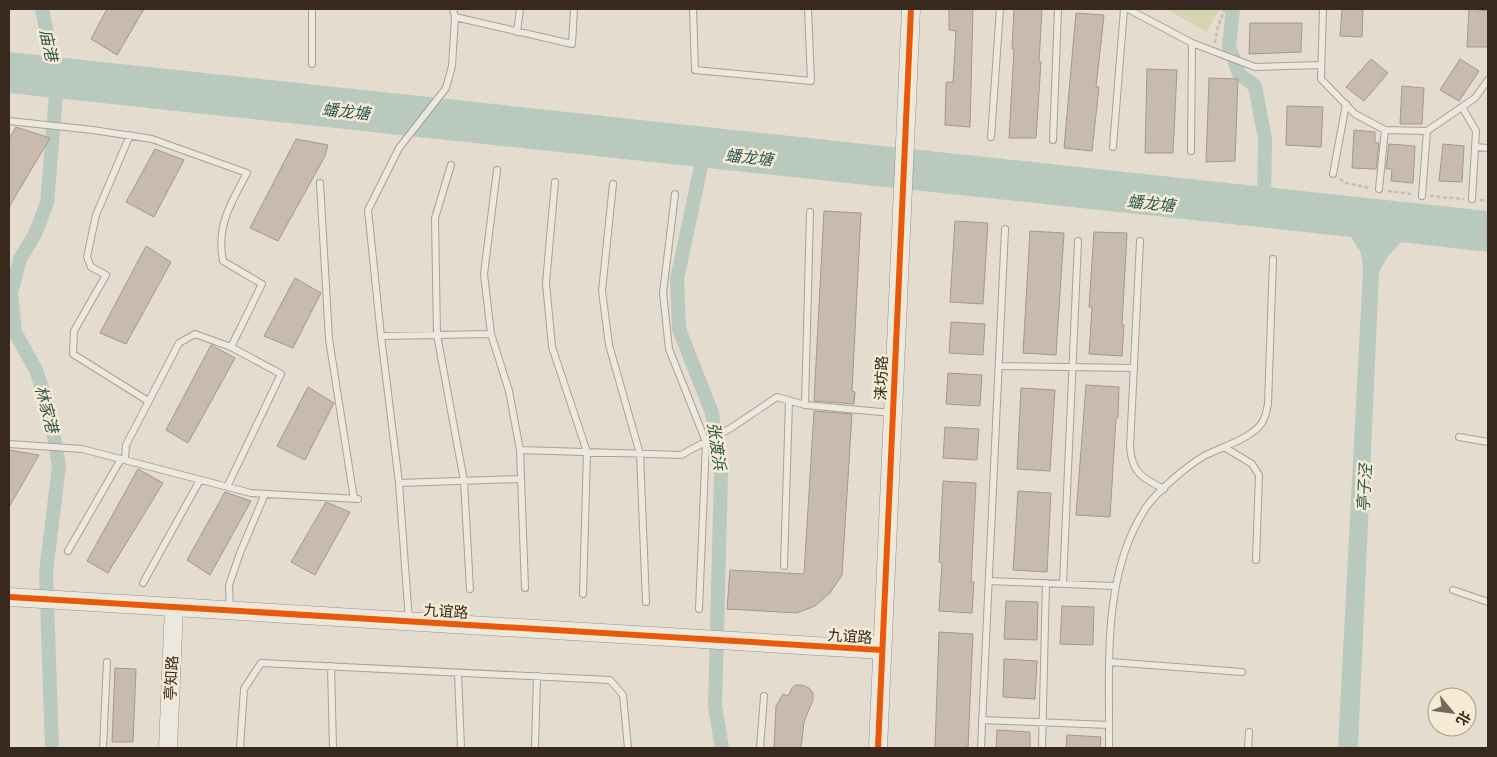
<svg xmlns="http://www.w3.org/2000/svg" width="1497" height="757" viewBox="0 0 1497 757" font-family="'Libre Baskerville','Noto Sans SC',serif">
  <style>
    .green { fill: #d5d3b0 }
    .water { fill: #b9c9be }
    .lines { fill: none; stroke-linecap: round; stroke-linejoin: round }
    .canal { stroke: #b9c9be; stroke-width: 14 }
    .building { fill: #c8baaf; stroke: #a4988d }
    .lane-casing { stroke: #a9a196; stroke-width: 8 }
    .secondary-casing { stroke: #999186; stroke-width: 19 }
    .path { stroke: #c5beb5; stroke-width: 2.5; stroke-dasharray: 4 2.5; stroke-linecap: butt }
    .lane { stroke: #ece7df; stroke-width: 6 }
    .secondary { stroke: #ece7df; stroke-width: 18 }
    .cycleway-casing { stroke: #f5ead3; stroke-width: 9 }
    .cycleway { stroke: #e8590c; stroke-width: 6 }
    .labels { text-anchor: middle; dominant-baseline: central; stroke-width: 5; stroke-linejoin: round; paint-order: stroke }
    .street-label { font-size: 15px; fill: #38291e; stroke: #f5ead3 }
    .water-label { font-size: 16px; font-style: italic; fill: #2e5853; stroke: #f5ead3 }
  </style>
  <rect width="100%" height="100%" fill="#e4dcce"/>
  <path class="green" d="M1167,9H1220L1206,32Z"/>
  <path class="water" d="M9,52L1488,211V252L1401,242L1388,256L1379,272L1358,748H1338L1363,270L1361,253L1351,237L9,93Z"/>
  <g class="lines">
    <path class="canal" d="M42,9L57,82L47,203L35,234L20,259L11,293L15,332L36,370L50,413L59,466L46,572L52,748
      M1233,9L1229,46L1239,74L1255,86L1265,139L1264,205
      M704,152L677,279L679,329L712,413L721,474L715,706L722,748"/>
  </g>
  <path class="building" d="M107,9H144L117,55L91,39Z
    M949,9H973L970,127L945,125L946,82H953L956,31L949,30Z
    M1014,9H1042L1039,62H1041L1036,138H1009L1014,49H1012Z
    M1342,9H1363L1362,37L1340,36Z
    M1469,9L1488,11V47H1467Z
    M1076,13L1104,15L1096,87H1099L1092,151L1064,148Z
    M1250,23H1302L1301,52L1249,54Z
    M1371,59L1388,73L1364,101L1346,87Z
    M1460,59L1479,71L1459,101L1440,90Z
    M1147,69L1177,70L1173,153H1145Z
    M1209,78L1238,79L1235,161L1206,162Z
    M1402,86L1424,88L1422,124H1400Z
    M1287,106L1323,107L1321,147L1286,145Z
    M16,127L50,138L9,207V139Z
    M1354,130L1375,132V143H1379L1376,169L1352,168Z
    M296,139L328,145L325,156L278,241L250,228Z
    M1389,144L1415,146L1413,183L1391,181L1392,169H1386Z
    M1443,144L1464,146L1462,182L1439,181Z
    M155,149L184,160L154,217L126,202Z
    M824,211L861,213L852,391L855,392L854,404L814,401Z
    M955,221L988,223L983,304L950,302Z
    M1030,231L1064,233L1056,355L1023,353Z
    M1094,232L1127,233L1122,325H1124L1122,356L1089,354L1092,307H1089Z
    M146,246L171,262L126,344L100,333Z
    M295,278L321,293L293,348L264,336Z
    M951,322L985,324L983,355L949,353Z
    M211,345L235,358L188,443L166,430Z
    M948,373L982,375L980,406L946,404Z
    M1086,385L1119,387L1118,418H1116L1110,517L1076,515Z
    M308,387L334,403L305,460L277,446Z
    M1021,388L1055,390L1050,471L1017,469Z
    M814,411L852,414L842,575L830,593L815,606L797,613L727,609L730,570L804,574Z
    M945,427L979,429L977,460L943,458Z
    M9,450L39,455L9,507Z
    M138,469L163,483L108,573L87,561Z
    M943,481L976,483L971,582H974L972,613L939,611L942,563L939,562Z
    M1018,491L1051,493L1047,572L1013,570Z
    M225,492L251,501L210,575L187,560Z
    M326,502L350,512L315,575L291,562Z
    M1006,601L1038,602L1037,640L1004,639Z
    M1062,606L1094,607L1093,645L1060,644Z
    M939,632L973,634L968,748H935Z
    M1004,659L1037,661L1035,699L1003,697Z
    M115,668L136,669L133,742H112Z
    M796,685H802L809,688L813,693V700L804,722L801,748H774L776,706L783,694L788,696L792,688Z
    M997,730L1030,732V748H996Z
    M1067,735L1101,737L1100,748H1066Z"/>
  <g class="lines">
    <defs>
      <path id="lane" d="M312,9V64
        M693,9L695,70L811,81L808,9
        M1128,9L1192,43L1255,67L1321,65
        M1323,9L1321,79L1355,114L1385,130L1427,131L1475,98L1488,80
        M455,17L572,44L574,9
        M517,32L520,9
        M1462,107L1476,131L1472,199
        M9,121L93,130L152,139L247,173C231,203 216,226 223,261L262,284L231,347L195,334L179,343L126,445L125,460
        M130,135L96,215L87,257L91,267L106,275L74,331L73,354L148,401
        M991,137L1000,9
        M1053,140L1058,9
        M1113,147L1124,9
        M1475,147L1488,148
        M1191,151L1192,43
        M451,165L435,218L437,335L464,481L470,589
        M497,170L484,274L491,334L509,391L520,450L525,588
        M1333,174L1346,104
        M555,182L546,283L552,347L587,452L583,594
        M320,183L329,339L354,499
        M613,184L602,291L609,345L640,454L646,602
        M1379,189L1385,130
        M675,194L663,293L669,349L706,442L699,609
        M1422,196L1427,131
        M1140,241L1130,447C1132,473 1142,478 1164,489
        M381,336L491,334
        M999,366L1134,368
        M805,405L810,212
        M1459,437L1488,442
        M9,444L82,449L251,493L358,499
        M1224,447L1252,464L1259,475L1256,560
        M520,450L681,455L731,428L777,397L805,405L892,413
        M399,483L521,479
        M227,487L281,374L231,347
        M68,551L121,459
        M784,566L789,401
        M989,581L1115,586
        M143,583L200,480
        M1063,584L1078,241
        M1453,590L1488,602
        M230,608L229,585L240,553L265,494
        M409,621L399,483L381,336L368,210L399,148L446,88L452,66L455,17L453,9
        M1110,662L1242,672
        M331,666L333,748
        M458,673L461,748
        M982,720L1109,725
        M103,748L107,662
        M240,748L244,689L261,663L610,680L623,695L628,748
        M535,748L537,676
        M760,748L764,696
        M981,748L1005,229
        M1042,748L1046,583
        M1109,748C1110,670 1101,577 1145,509C1156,492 1187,466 1204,456C1221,447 1257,437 1264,419C1266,414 1267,409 1268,404L1273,259
        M1248,748L1249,732"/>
      <path id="secondary" d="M9,597L882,650
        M168,748L174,607
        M878,748L911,9"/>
    </defs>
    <use href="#lane" class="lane-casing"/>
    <use href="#secondary" class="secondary-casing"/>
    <path class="path" d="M1215,43L1218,26L1225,9
      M1340,179L1346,183L1370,188
      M1388,191L1412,194
      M1430,196L1464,199
      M1480,200L1488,201"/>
    <use href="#lane" class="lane"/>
    <use href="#secondary" class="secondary"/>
    <defs>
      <path id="cycleway" d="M9,597L882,650
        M878,748L911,9"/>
    </defs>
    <use href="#cycleway" class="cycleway-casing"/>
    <use href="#cycleway" class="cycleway"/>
  </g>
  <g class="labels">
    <g class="street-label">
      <text transform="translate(881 378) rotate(-88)">涞坊路</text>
      <text transform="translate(446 611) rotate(4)">九谊路</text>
      <text transform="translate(850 636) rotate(4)">九谊路</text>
      <text transform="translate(171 678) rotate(-87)">亭知路</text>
    </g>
    <g class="water-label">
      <text transform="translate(49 45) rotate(78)">庙港</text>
      <text transform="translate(346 111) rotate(6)">蟠龙塘</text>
      <text transform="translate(749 157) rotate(6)">蟠龙塘</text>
      <text transform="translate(1151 203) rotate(6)">蟠龙塘</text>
      <text transform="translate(47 409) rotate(75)">林家港</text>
      <text transform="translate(717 446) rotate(82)">张渡浜</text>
      <text transform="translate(1364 488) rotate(-87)">亭子泾</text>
    </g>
  </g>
  <rect width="1497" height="757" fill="none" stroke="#38291e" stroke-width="20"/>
  <g transform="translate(1452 712) rotate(119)"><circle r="24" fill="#f5ead3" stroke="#a99d8b"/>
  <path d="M0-4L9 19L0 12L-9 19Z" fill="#74685c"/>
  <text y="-8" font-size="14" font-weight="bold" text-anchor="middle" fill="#38291e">北</text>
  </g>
</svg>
